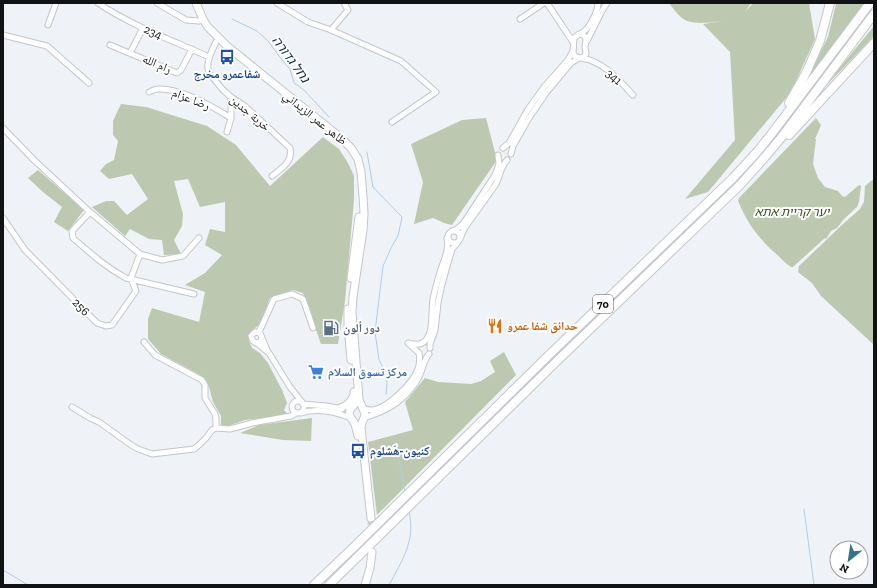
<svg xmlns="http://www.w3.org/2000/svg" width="877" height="588" viewBox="0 0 877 588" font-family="'Zilla Slab','Noto Naskh Arabic','Noto Sans Hebrew',serif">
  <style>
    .green { fill: #bdc8b0 }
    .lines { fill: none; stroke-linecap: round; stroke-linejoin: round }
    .stream { stroke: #b1cde5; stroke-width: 1 }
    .major-tunnel { stroke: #ced0d5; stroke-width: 7; stroke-dasharray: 7 3.5; stroke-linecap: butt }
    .minor-casing { stroke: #c3c6cb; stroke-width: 7 }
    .major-casing { stroke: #c3c6cb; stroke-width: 9 }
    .highway-casing { stroke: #c3c6cb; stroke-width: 10 }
    .minor { stroke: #fff; stroke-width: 5 }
    .major { stroke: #fff; stroke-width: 7 }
    .highway { stroke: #fff; stroke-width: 8 }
    .labels { text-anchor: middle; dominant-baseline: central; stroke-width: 4; stroke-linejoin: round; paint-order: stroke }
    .shield { fill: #fff; stroke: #58595a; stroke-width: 1 }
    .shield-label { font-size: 11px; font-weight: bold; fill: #111213 }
    .street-label { font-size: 12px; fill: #111213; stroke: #fff }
    .transit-label { font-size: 12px; font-weight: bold; fill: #164399; stroke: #fff }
    .park-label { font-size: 12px; font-style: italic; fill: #3a4c1b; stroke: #fff }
    .food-label { font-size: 12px; font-weight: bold; fill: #c56008; stroke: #fff; text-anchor: start }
    .service-label { font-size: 12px; font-weight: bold; fill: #4e5e75; stroke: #fff; text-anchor: start }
    .shop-label { font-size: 12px; font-weight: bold; fill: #366cbe; stroke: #fff; text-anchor: start }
    .water-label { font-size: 13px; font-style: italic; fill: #0a2c46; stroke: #fff }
  </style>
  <rect width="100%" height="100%" fill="#eff2f7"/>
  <path class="green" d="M669,3H751L745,12L753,3H809L815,39L791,92L708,192L685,199L735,140L730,52L703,24L723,21C712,22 691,26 682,18C677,14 673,8 669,3Z
    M838,3H864L806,82L828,37L836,4Z
    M874,26V36L819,93Z
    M121,104L146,107L207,126L236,145L270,186L323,137L339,149L348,163L354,176V200L345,301L338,344H321L303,293L293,290L270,298L260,324L250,332L249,341L252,348L260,353L268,363L282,390L287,403L284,410L288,415L245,420L225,427L221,425V416L213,402L209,387L200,375L161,354L148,339V319L152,308L199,322L205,292L185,285L205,273L222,255L205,245L210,229L225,232V202L200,207L188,179L174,181L183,214L182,226L174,240L181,254L164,255L162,240L149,239L130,229L125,236L92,207L106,201H114L127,215L148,199L132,174L109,179L100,171L106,164L114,160L118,141L113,135V121Z
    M486,118L497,160L452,225L444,223L433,218L414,224L423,182L411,144L462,120Z
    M816,118L821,125L815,139H816L813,164L818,178L825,187L838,191L842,196L845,197L859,185L861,186L859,202L857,207L844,219L837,228L831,231L826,239L825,238L794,266L793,267H791C785,263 780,257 774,252C756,235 748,224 738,201L739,198Z
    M38,170L84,210L68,231L54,222L62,207L43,192L28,178Z
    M874,179V345L821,296L812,283L798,272L799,266L843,224L860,209L864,202L865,186L871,181Z
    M504,352L516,375L377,515L368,442L413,430L405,402L425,378L438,382L471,384L481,381L495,372L490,361Z
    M312,418L311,441L283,440L240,433L259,425Z"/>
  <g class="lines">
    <path class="stream" d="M232,19L257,31L268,41L282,60L290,69L294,83L304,90L329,117
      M367,152L373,187L402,217L398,236L392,246L383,266L375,332L379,360L385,371L387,383L386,394
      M397,449L405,492
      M804,509L814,585
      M3,570L28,585
      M389,585C402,561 416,540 409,512"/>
    <path class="major-tunnel" d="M371,518L372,547"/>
    <defs>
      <path id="minor" d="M98,3C132,26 172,40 209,57
        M157,3L186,20L199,21
        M277,3L308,22L331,30L401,61L436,92L392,122
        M547,3L573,42
        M520,19L544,3
        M48,25L56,3
        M331,30L348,10L344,3
        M579,34C588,35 586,40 585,47C585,49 586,51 586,54L583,57L580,58L575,56L573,53L574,38Z
        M580,34C589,30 598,12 598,3
        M3,35L47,46L89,83
        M587,41L602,11L607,3
        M216,42C212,51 205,63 209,73L223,90L231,97L245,106L290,148C293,162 282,168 272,176
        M110,45L177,73L181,70L192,49
        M130,53L143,28
        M581,58C603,61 618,79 633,95
        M149,92C152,91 155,89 158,89C181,88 212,106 231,118
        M3,128L34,160L90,212L140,254L162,260L183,256L199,238
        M227,132L231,118V97
        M503,148L509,143L527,111L544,87L568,60L573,51
        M511,154L513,146L529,118L546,93L571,63L579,58
        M90,212L72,231L73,238C90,253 107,268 126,278L194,294
        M3,218L25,250L97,323L106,326L112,325L136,291L131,278L140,254
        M448 237a6 6 0 1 1 12 0a6 6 0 1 1-12 0Z
        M452,231L457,229L463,224L495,175L499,164L498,155
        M460,239L464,229L496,184C500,176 501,166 507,160
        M259,332L274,299L292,294L303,299L313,328
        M262,338L260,342L256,343L253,341L251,336L255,332L260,333L267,350
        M144,342L155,355L202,380L205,385V398L215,414L216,418V428
        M257,343L269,353L290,387L302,402
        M430,348V344L435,330L438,303L442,284L452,249L458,242
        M292 407a6 6 0 1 1 12 0a6 6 0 1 1-12 0Z
        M303,404L327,406L342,409
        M72,407L90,418L99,422L131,445L138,449L152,454L194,449L200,444L207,437L212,430L216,428L230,429L252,423L291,416L296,413
        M362,408C365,409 368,410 372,410C387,409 413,383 418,369C420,364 420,359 419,353L408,343C414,344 420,346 425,341C434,333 431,311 433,299C435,289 438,279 441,269C445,258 449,249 447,238
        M301,413C317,408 336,412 351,418
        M363,419C369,416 375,414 380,412C397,405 410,393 419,377C423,369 423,361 429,354"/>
      <path id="major" d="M196,3L203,19L207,26L227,46L341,138L351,148L358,159L361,172L363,196L364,213L363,230L353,297L352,312L359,399C360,404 365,411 365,415C364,420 361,422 361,428L371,518
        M351,278L359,217
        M348,309V326L351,360
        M354,392V405L350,410L349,415L355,424L358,436
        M340,408C347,406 350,403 353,397
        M365,585L370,568L372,552"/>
      <path id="highway" d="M789,103L806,73L820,41L830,3
        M789,135L874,43
        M314,585L353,548L549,355L733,178L758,151L773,132L870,3
        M329,585L556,362L740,185L765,157L781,138L874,14"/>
    </defs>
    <use href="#minor" class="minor-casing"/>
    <use href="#major" class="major-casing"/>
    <use href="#highway" class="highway-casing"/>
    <use href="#minor" class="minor"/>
    <use href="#major" class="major"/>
    <use href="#highway" class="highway"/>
  </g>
  <defs>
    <symbol id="bus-bare" viewBox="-9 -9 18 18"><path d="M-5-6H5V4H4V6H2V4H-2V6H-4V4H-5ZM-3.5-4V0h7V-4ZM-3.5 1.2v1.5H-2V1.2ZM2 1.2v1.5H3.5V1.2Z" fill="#1a4fb4" stroke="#fff" stroke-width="2.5" paint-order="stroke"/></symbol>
    <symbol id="restaurant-bare" viewBox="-9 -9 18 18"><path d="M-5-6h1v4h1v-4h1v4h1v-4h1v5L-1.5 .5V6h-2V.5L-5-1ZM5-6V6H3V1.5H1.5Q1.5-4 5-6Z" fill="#e8710a" stroke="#fff" stroke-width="2.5" paint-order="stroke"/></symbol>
    <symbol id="fuel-bare" viewBox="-9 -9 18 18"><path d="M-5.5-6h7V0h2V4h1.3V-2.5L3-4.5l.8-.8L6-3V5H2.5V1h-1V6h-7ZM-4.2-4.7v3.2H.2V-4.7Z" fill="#5c6f8a" stroke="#fff" stroke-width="2.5" paint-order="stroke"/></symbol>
    <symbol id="supermarket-bare" viewBox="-9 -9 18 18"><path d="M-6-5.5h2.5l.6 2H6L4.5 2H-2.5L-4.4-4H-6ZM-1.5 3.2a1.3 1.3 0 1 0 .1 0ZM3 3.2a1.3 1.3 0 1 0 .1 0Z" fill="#3f7fe0" stroke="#fff" stroke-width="2.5" paint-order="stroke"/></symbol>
  </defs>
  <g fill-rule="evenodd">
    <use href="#bus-bare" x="216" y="46" width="22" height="22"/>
    <use href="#restaurant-bare" x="484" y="315" width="22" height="22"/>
    <use href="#fuel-bare" x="320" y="317" width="22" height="22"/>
    <use href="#supermarket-bare" x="305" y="361" width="22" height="22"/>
    <use href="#bus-bare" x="347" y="440" width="22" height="22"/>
  </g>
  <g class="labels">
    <rect class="shield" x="593" y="295" width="20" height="18" rx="3"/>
    <g class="shield-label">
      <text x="603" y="304">70</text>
    </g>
    <g class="street-label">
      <text transform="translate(153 32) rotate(24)">234</text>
      <text transform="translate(157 64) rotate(23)">رام الله</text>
      <text transform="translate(614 77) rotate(41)">341</text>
      <text transform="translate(191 99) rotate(21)">رضا عزام</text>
      <text transform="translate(250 113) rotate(40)">خربة جدين</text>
      <text transform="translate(315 118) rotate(39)">ظاهر عمر الزيداني</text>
      <text transform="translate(81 307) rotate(46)">256</text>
    </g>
    <g class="transit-label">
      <text x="227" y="74">شفاعمرو مخرج</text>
      <text x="370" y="451" text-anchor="start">كنيون-هَشلوم</text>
    </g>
    <g class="park-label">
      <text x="792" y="212">יער קריית אתא</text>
    </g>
    <g class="food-label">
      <text x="507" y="326">حدائق شفا عمرو</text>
    </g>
    <g class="service-label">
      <text x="343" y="328">دور ألون</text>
    </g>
    <g class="shop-label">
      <text x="328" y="372">مركز تسوق السلام</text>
    </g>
    <g class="water-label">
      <text transform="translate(291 59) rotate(54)">נחל גדורה</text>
    </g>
  </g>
  <rect width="877" height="588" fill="none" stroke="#111213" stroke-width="8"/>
  <g transform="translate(849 560) rotate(210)"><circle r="19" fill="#ffffff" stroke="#a0a0a1"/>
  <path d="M0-3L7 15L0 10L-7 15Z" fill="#347487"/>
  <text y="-6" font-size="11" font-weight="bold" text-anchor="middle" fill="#111213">N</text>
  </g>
</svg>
